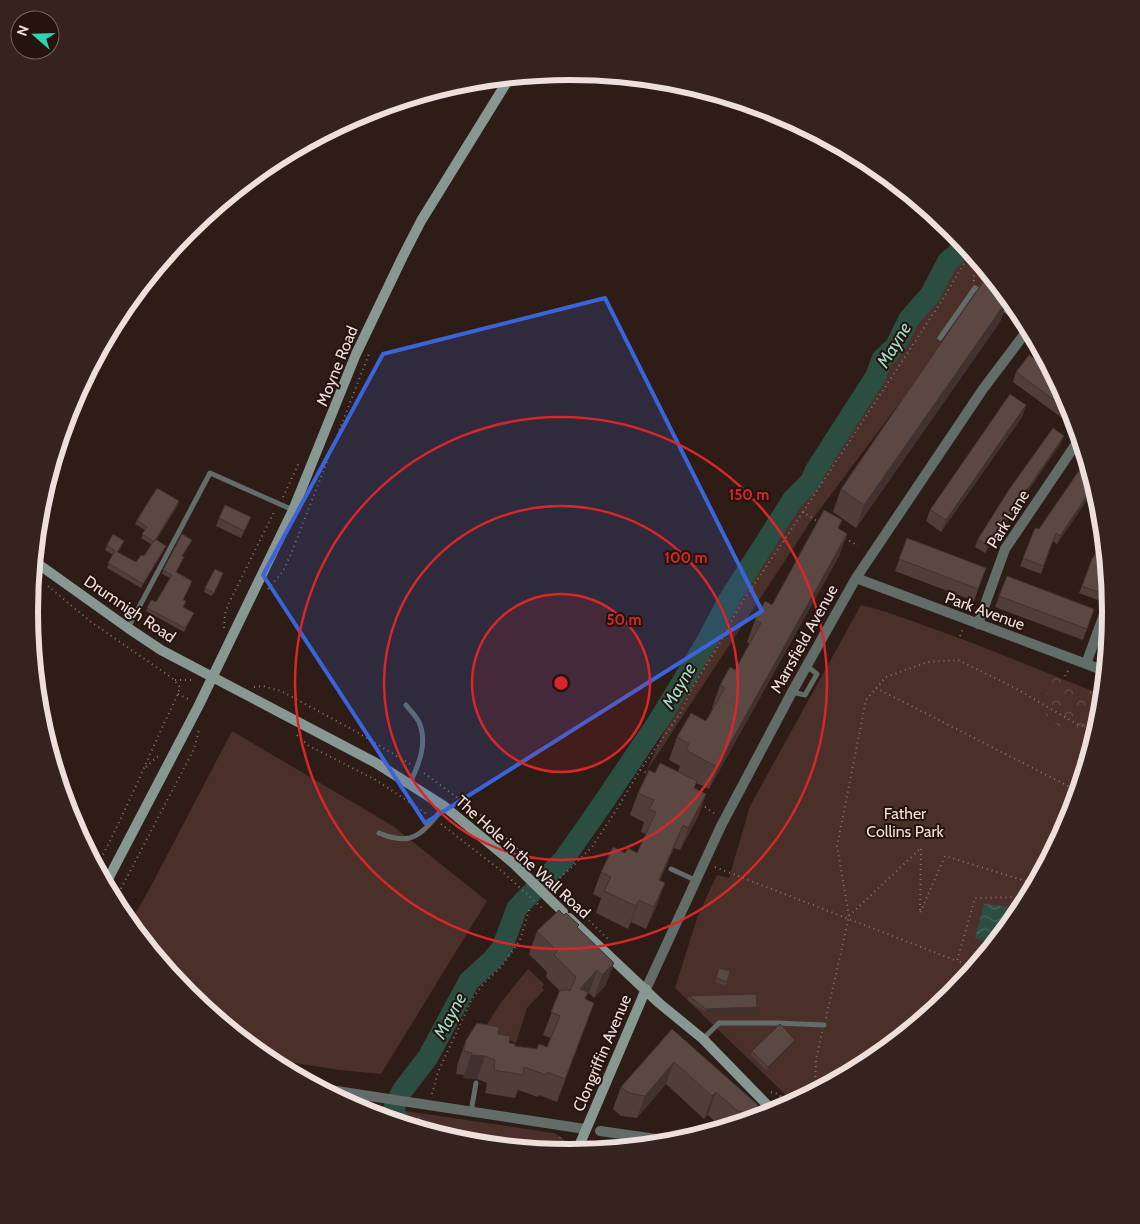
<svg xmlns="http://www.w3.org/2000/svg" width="1140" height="1224" viewBox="0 0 1140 1224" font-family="Cabin,sans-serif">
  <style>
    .green { fill: #4b3029 }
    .forest { fill: url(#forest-crowns) }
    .water { fill: url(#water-waves) }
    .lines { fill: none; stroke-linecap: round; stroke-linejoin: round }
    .river { stroke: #2b4d42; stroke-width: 21 }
    .path { stroke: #847470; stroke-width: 2; stroke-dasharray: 1 4; stroke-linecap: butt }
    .lane { stroke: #626c68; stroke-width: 5 }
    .street { stroke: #626c68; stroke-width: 10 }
    .secondary { stroke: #879791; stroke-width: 10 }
    .path-bridge { stroke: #847470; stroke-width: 2; stroke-dasharray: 1 4; stroke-linecap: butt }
    .secondary-bridge { stroke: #879791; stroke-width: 10 }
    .wall { fill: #4f3e39 }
    .shaded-wall { fill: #40322e }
    .building { fill: #5c4842; stroke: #40322e }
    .marked { fill: #3c64d9; fill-opacity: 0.2; stroke: #3c64d9; stroke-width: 4; stroke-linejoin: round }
    .ring { fill: none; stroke: #d62828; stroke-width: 2.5 }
    .labels { text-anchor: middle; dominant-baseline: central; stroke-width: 4; stroke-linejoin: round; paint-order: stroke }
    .street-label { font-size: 16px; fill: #ede0dc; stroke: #24130e }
    .park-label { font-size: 16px; fill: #f6ddd6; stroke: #24130e }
    .water-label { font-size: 18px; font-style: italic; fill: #9cdec7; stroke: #24130e }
    .rim { fill: none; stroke: #ede0dc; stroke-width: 6 }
    .centre { fill: #d62828; stroke: #24130e; stroke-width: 2.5 }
    .ring-label { font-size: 15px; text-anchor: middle; font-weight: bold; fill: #d62828; stroke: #24130e; stroke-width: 4; stroke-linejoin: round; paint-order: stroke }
  </style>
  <defs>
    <pattern id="forest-crowns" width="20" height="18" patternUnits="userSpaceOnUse" patternTransform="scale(1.25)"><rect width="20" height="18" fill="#4b3029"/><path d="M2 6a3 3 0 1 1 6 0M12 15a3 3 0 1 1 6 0" fill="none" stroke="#654e47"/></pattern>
    <pattern id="water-waves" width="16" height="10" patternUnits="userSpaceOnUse" patternTransform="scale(1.25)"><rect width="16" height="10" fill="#2b4d42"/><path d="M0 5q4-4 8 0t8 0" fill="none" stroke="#4a665d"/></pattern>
  </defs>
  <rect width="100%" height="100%" fill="#2e1c17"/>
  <path class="green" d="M965,244L993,279L811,521L646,772L671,716L782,519Z
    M861,605C885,611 908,619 931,628C989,648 1045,673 1103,695L1101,718L1070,819L1020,913L953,995L870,1062L794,1103L675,988L698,915L717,875L729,878L750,806Z
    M232,731L393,826L487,901L381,1074L339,1070L265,1058L187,995L129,924L150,888Z
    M528,969L544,984L542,988L544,990L527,1008L516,1043L485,1028L499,1005Z
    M392,1109L554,1133L564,1139L562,1152L464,1143L387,1119Z"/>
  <path class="forest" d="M1054,677L1103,695L1101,718L1090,754L1087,744L1045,717L1047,694Z"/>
  <path class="water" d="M984,904L1023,908L995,943L975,938Z"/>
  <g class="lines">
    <path class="river" d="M400,1123L398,1118L393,1113V1110L402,1091L428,1057L469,981L492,960L502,948L517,908L564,859L601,806L659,720L707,641L728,601L793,499L811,481L815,471L876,376L882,359L895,347L909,319L930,295L948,261L963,249L964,243"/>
    <path class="path" d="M974,281L973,277L981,264
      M283,497L299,463
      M820,523L803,512L941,302L971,252
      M845,538L858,546
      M48,586L91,622L172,678L180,687L178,694C150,752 126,812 96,868
      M268,589L283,571L291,554L369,354
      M224,628L225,614L228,605L274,512
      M960,636L963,629
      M1065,676L1069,669
      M175,680H192
      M254,687L263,686L281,691L355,731L410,764
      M876,688L1078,791
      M178,694L190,700
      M297,735L309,746L376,780L427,814
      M146,767L157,757L160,756
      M640,770L649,774
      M424,773L482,816L522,853
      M701,804L715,814
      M441,824L504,873
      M715,867L957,961
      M556,881L571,868L592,847L617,809L640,770L680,714L692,688L717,648L739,607L803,512
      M114,902L194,749L199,730
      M571,903L608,939
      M849,916L921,848L920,913L945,856L1035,884
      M979,963L980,956L984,957
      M975,967L957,961L975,898L1029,897
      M826,1018L849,916L837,846L866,700L886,677L928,662L958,660L1015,688L1075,723L1096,732
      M771,1092L778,1094L790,1105
      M815,1092L816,1060L822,1032
      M432,1094L438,1072L472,999L483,984L502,966L520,940L530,907
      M416,1128L420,1114
      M480,1144L496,1141L557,1145L561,1135
      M557,1145L564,1153
      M592,1151L594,1144"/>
    <path class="lane" d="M1001,307L1028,327
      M940,338L975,288L984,294
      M128,628L210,473L293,510
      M792,692L805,695L817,674L807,666
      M406,705C410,710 416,716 419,722C428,743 419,764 410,783
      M379,833C414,848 423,832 444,807
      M671,869L695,880
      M703,1039L719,1023H777L824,1025
      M471,1112L476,1083"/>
    <path class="street" d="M1024,334L1038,345
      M856,578L1105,671
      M978,624L1005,549L1080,438
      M1086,664L1110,598
      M646,989L721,826L792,692L856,578L983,389L1029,328
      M317,1088L585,1129
      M600,1131L677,1142
      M606,1145L609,1149"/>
    <path class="secondary" d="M34,561L128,628L161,650L376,763L444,806L513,863
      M105,885L199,705L293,510L356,354L403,256L421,221L510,77
      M569,918L659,1003L703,1039L775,1113
      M576,1153L646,989"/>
    <path class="path-bridge" d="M522,853L535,868
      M504,873L544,910"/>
    <path class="secondary-bridge" d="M513,863L563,912"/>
  </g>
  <path class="wall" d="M995,280L1008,297L993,285Z
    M1008,299L1000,322L856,528L833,512L841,489Z
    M1016,372L1070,405L1077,429L1013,382Z
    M1026,405L1022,417L941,532L926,521L930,510Z
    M1061,443L985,553L975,547L978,539Z
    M1087,459L1095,488L1057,544L1053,541L1041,574L1020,566L1035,528L1039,529Z
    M179,501L178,505L156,540L164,550L141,588L107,568L113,555L105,550L107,545L122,546L118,552L136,562L144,556L152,545L141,538L145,530L135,524L137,520Z
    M251,517L241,538L216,526L219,518Z
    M839,529L847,534L839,556L709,789L696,783L694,788L706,794L698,817L680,850L674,848L660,880L657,905L646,929L631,922L628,929L596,913L601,898L593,894L601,872L625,853H637L646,834L641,832L644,822L630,815L638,793L655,773L678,772L680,766L669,760L677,737L706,721L713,709L712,708L720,685L735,670L750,644L747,642L755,620L772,605Z
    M907,538L986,568L974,601L895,571Z
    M192,540L190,544L182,556V561L176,572L191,585L183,600V607L194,613L184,632L146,611L147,608L156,602L170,578L162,574L163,570Z
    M1092,559L1108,575L1098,600L1079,593Z
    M1007,576L1094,609L1083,640L995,607Z
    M222,577L212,596L204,592L205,588Z
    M1108,642L1107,651H1105Z
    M578,928L614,963L605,986L594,998L589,993L586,996L585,999L594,1003L557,1102L539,1095L538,1097L518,1090L515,1098L485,1093L487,1083L477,1079L463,1078L464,1075L456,1074L458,1063L466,1040L498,1034L509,1043L515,1046L537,1049L547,1047L551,1038L543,1035L560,991L546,977L547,972L529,954L537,931Z
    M719,968L730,971L726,986L715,982Z
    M689,996L757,1007L755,1011L705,1012L687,1000Z
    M672,1029L758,1105L753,1120L723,1129L708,1115L704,1119L666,1084L637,1118L621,1116L613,1109L621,1087Z
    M794,1044L767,1071L751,1055L752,1051Z"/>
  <path class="shaded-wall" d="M1008,299L1000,322L856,528L864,505Z
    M1026,405L1022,417L941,532L946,520Z
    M1064,436L1061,443L985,553L988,546Z
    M1094,485L1095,488L1057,544L1060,536Z
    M179,501L178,505L153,546L154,542Z
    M251,517L248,525L241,538L244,531Z
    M847,534L839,556L709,789L717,767Z
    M166,546L164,550L141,588L143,584Z
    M706,794L698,817L680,850L688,828Z
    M683,825L674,848L651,902L659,880Z
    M665,883L657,905L646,929L654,907Z
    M639,900L631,922L628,929L636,906Z
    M614,963L605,986L594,998L602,975Z
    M597,970L589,993L586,996L580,989Z
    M594,1003L586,1025L557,1102L565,1079Z
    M757,1007L755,1011L705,1012L706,1009Z
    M795,1040L794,1044L767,1071L768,1067Z
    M471,1055L485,1056L477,1079L463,1078Z
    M674,1062L666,1084L637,1118L645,1096Z
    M716,1092L708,1115L704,1119L712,1096Z
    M758,1105L753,1120L748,1121L750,1114Z"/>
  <path class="building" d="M983,282L1008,299L864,505L841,489Z
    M1029,355L1052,371L1070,405L1073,414L1016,372Z
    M1010,394L1026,405L946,520L930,510Z
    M1053,428L1064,436L988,546L978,539L1010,488Z
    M1087,459L1094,485L1060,536L1056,533L1043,566L1023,558L1035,528L1039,529Z
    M157,488L179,501L154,542L142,534L147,527L137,520Z
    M225,505L251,517L244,531L219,518Z
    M824,510L842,520L838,528L847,534L717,767L686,750L689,744L677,737L691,713L706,721L725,688L720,685L730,667L735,670L761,623L755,620L765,601L772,605Z
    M113,534L124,541L117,552L136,562L141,555L144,556L155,539L166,546L143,584L108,563L115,551L107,545Z
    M182,534L192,540L182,556L184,557L176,572L192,581L183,600L186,601L183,607L194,613L185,628L147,608L151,600L156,602L172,575L163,570Z
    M907,538L986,568L978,589L899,559Z
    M1104,539L1108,575L1101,593L1082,586L1092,559Z
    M215,569L223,573L214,593L205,588Z
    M1007,576L1094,609L1087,629L999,596Z
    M660,763L697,781L694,788L706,794L688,828L683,825L659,880L665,883L654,907L639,900L636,906L604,891L611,877L601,872L613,847L625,853L628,848L637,853L656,812L649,809L654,800L638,793L649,770L655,773Z
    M559,910L564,915L566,913L579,925L577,927L614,963L602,975L597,970L580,989L588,992L585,999L594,1003L565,1079L547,1072L546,1075L524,1067L523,1075L494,1070L495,1060L485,1056L471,1055L472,1053L464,1051L466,1040L477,1023L499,1027L498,1034L510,1036L509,1043L515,1044V1046L537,1049L539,1044L547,1047L560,1016L551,1012L560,990L564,991L565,989L570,991L576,977L554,955L557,951L537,931Z
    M719,968L730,971L727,982L716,978Z
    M756,994L757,1007L706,1009L689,996Z
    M780,1024L795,1040L768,1067L752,1051Z
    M672,1029L758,1105L750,1114L736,1110L716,1092L712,1096L674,1062L645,1096L629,1093L621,1087Z"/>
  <path class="marked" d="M605,298L762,611L425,823L263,575L383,354Z"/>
  <circle cx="561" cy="683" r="89" fill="#d62828" fill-opacity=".12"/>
  <g class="ring">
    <circle cx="561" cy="683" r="89"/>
    <circle cx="561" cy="683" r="177"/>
    <circle cx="561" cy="683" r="266"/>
  </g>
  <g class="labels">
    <g class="street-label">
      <text transform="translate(337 366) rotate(-68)">Moyne Road</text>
      <text transform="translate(1008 519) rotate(-58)">Park Lane</text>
      <text transform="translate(130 609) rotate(34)">Drumnigh Road</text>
      <text transform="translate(985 611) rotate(20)">Park Avenue</text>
      <text transform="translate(804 639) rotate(-61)">Marrsfield Avenue</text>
      <text transform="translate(523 857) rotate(42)">The Hole in the Wall Road</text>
      <text transform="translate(602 1053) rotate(-67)">Clongriffin Avenue</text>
    </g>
    <g class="park-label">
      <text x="905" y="813">Father<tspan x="905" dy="18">Collins Park</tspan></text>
    </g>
    <g class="water-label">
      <text transform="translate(894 345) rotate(-59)">Mayne</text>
      <text transform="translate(679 686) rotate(-60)">Mayne</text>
      <text transform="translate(450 1016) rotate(-62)">Mayne</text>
    </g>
  </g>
  <path d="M0 0H1140V1224H0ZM38 612a532 532 0 1 1 1064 0a532 532 0 1 1-1064 0Z" fill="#34231e" fill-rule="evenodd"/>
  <path class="rim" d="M38 612a532 532 0 1 1 1064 0a532 532 0 1 1-1064 0Z"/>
  <circle cx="561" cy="683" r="8" class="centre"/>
  <g class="ring-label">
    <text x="749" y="500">150 m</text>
    <text x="686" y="563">100 m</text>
    <text x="624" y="625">50 m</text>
  </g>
  <g transform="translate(35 35) rotate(290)"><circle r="24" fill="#24130e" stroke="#746560"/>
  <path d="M0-4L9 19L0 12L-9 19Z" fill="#2cd5ab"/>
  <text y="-8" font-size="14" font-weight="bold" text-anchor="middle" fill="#ede0dc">N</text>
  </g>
</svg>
